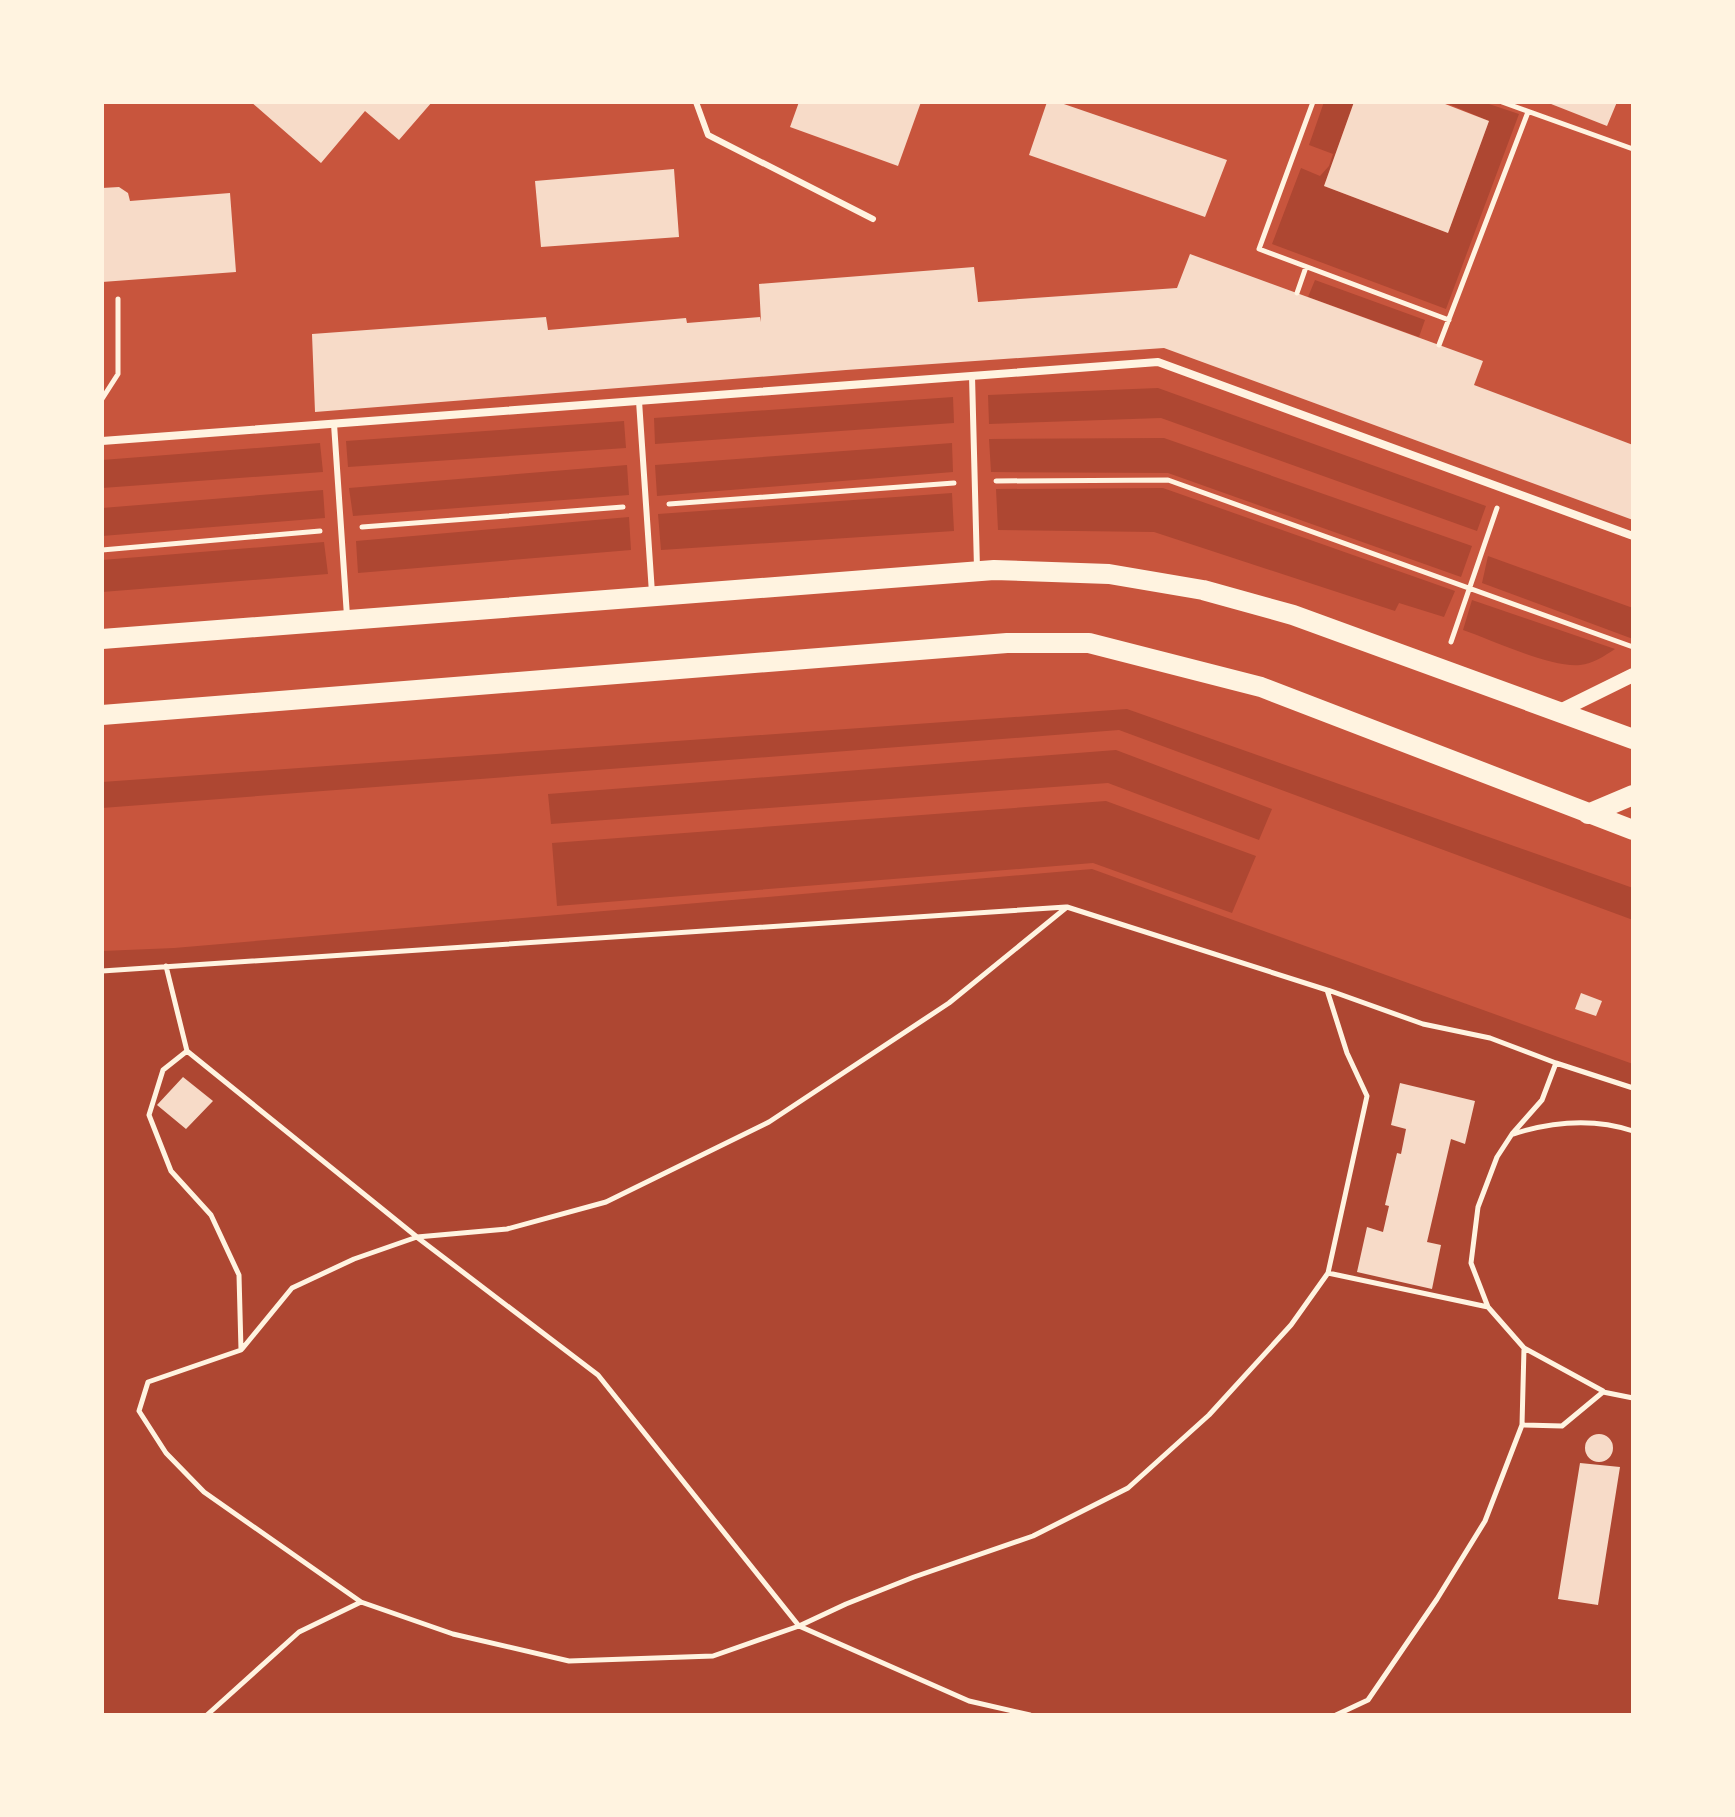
<svg xmlns="http://www.w3.org/2000/svg" width="1735" height="1817" viewBox="0 0 1735 1817" font-family="Bitter,serif">
  <style>
    .green { fill: #ae4732 }
    .building { fill: #f7dbc8 }
    .lines { fill: none; stroke-linecap: round; stroke-linejoin: round }
    .path { stroke: #fff3e0; stroke-width: 5 }
    .service { stroke: #fff3e0; stroke-width: 6 }
    .minor { stroke: #fff3e0; stroke-width: 8 }
    .tertiary { stroke: #fff3e0; stroke-width: 14 }
    .primary { stroke: #fff3e0; stroke-width: 20 }
  </style>
  <rect width="100%" height="100%" fill="#c8553d"/>
  <path class="green" d="M1324,102H1354L1324,186L1448,233L1489,121L1444,102H1483L1519,114L1446,309L1272,244L1301,168L1320,176L1329,166L1333,154L1309,145Z
    M1315,280L1425,320L1419,337L1308,297Z
    M1158,388L1486,506L1477,531L1161,418L989,424L988,395Z
    M953,397L954,423L655,444L654,418Z
    M624,421L626,448L348,467L346,441Z
    M1164,438L1472,546L1461,577L1168,473L991,472L989,439Z
    M320,443L323,472L102,488V460Z
    M952,443L953,472L657,496L655,465Z
    M627,465L629,495L353,516L349,488Z
    M1163,488L1455,591L1444,617L1399,603L1395,611L1154,532L998,530L996,489Z
    M323,490L325,518L102,536V508Z
    M952,493L954,531L661,550L658,514Z
    M629,517L631,550L358,573L356,541Z
    M324,542L328,574L102,592V560Z
    M1488,556L1633,608V639L1482,583Z
    M1472,600L1615,649C1604,656 1593,664 1580,665C1551,668 1492,640 1463,630Z
    M1127,709L1633,888V920L1119,730L102,808V782Z
    M1116,750L1272,809L1259,840L1108,783L551,824L548,794Z
    M1106,801L1256,856L1232,913L1093,863L557,906L552,843Z
    M1092,869L1633,1064V1715H102V951L174,948Z"/>
  <path class="building" d="M251,102H432L399,140L365,111L321,163Z
    M799,102H921L898,166L790,127Z
    M1047,102H1058L1227,160L1205,217L1029,155Z
    M1354,102H1440L1489,121L1448,233L1324,186Z
    M1546,102H1617L1607,126Z
    M674,169L679,237L541,247L535,181Z
    M119,187L128,193L130,201L230,193L236,272L102,282V188Z
    M1190,254L1483,361L1474,385L1633,445V520L1164,348L846,370L315,412L312,334L546,317L548,330L686,318L687,323L760,317L761,322L759,284L974,267L978,302L1177,288Z
    M1581,993L1602,1001L1596,1016L1575,1009Z
    M183,1077L213,1101L186,1129L157,1105Z
    M1400,1083L1475,1101L1465,1144L1451,1139L1427,1242L1441,1245L1432,1289L1357,1272L1367,1227L1383,1232L1389,1206L1385,1205L1397,1153L1401,1154L1406,1129L1391,1125Z
    M1585 1448a14 14 0 1 1 28 0a14 14 0 1 1-28 0Z
    M1580,1463L1620,1467L1598,1605L1558,1599Z"/>
  <g class="lines">
    <path class="path" d="M1313,102L1259,249L1449,320
      M1502,102L1633,149
      M1297,293L1306,267
      M1439,345L1528,112
      M102,399L118,374V299
      M996,481L1168,480L1633,647
      M669,504L954,483
      M362,527L623,507
      M102,550L320,531
      M1451,642L1497,508
      M166,966L187,1051L417,1237L354,1259L292,1288L242,1349
      M102,971L1066,907
      M1328,990L1423,1024L1490,1038L1556,1063L1542,1100L1512,1134L1497,1157L1478,1207L1471,1263L1488,1307
      M187,1051L163,1070L149,1115L171,1171L211,1215L239,1275L241,1350L148,1382L139,1411L166,1453L204,1492L361,1602L299,1632L207,1715
      M1556,1063L1633,1088
      M1513,1134C1551,1122 1594,1118 1633,1131
      M417,1237L507,1229L606,1202L769,1122L949,1003L1067,907L1327,990L1347,1053L1367,1096L1328,1273L1488,1307L1524,1348
      M418,1238L598,1375L799,1626L969,1701L1030,1715
      M1522,1425L1524,1348L1603,1391
      M361,1602L453,1634L569,1661L713,1656L799,1626L846,1604L914,1577L1033,1536L1128,1488L1209,1415L1291,1325L1328,1273
      M1336,1715L1368,1700L1437,1599L1485,1521L1522,1425L1562,1426L1603,1392L1633,1398"/>
    <path class="service" d="M696,102L708,135L873,219
      M972,376L977,568
      M639,401L652,593
      M334,424L347,616"/>
    <path class="minor" d="M102,441L1158,362L1633,536"/>
    <path class="tertiary" d="M1558,712L1633,675"/>
    <path class="primary" d="M102,639L994,570L1109,574L1203,590L1293,615L1633,739
      M102,715L1007,643H1089L1261,687L1633,830
      M1588,814L1633,795"/>
  </g>
  <rect width="1735" height="1817" fill="none" stroke="#fff3e0" stroke-width="208"/>
</svg>
